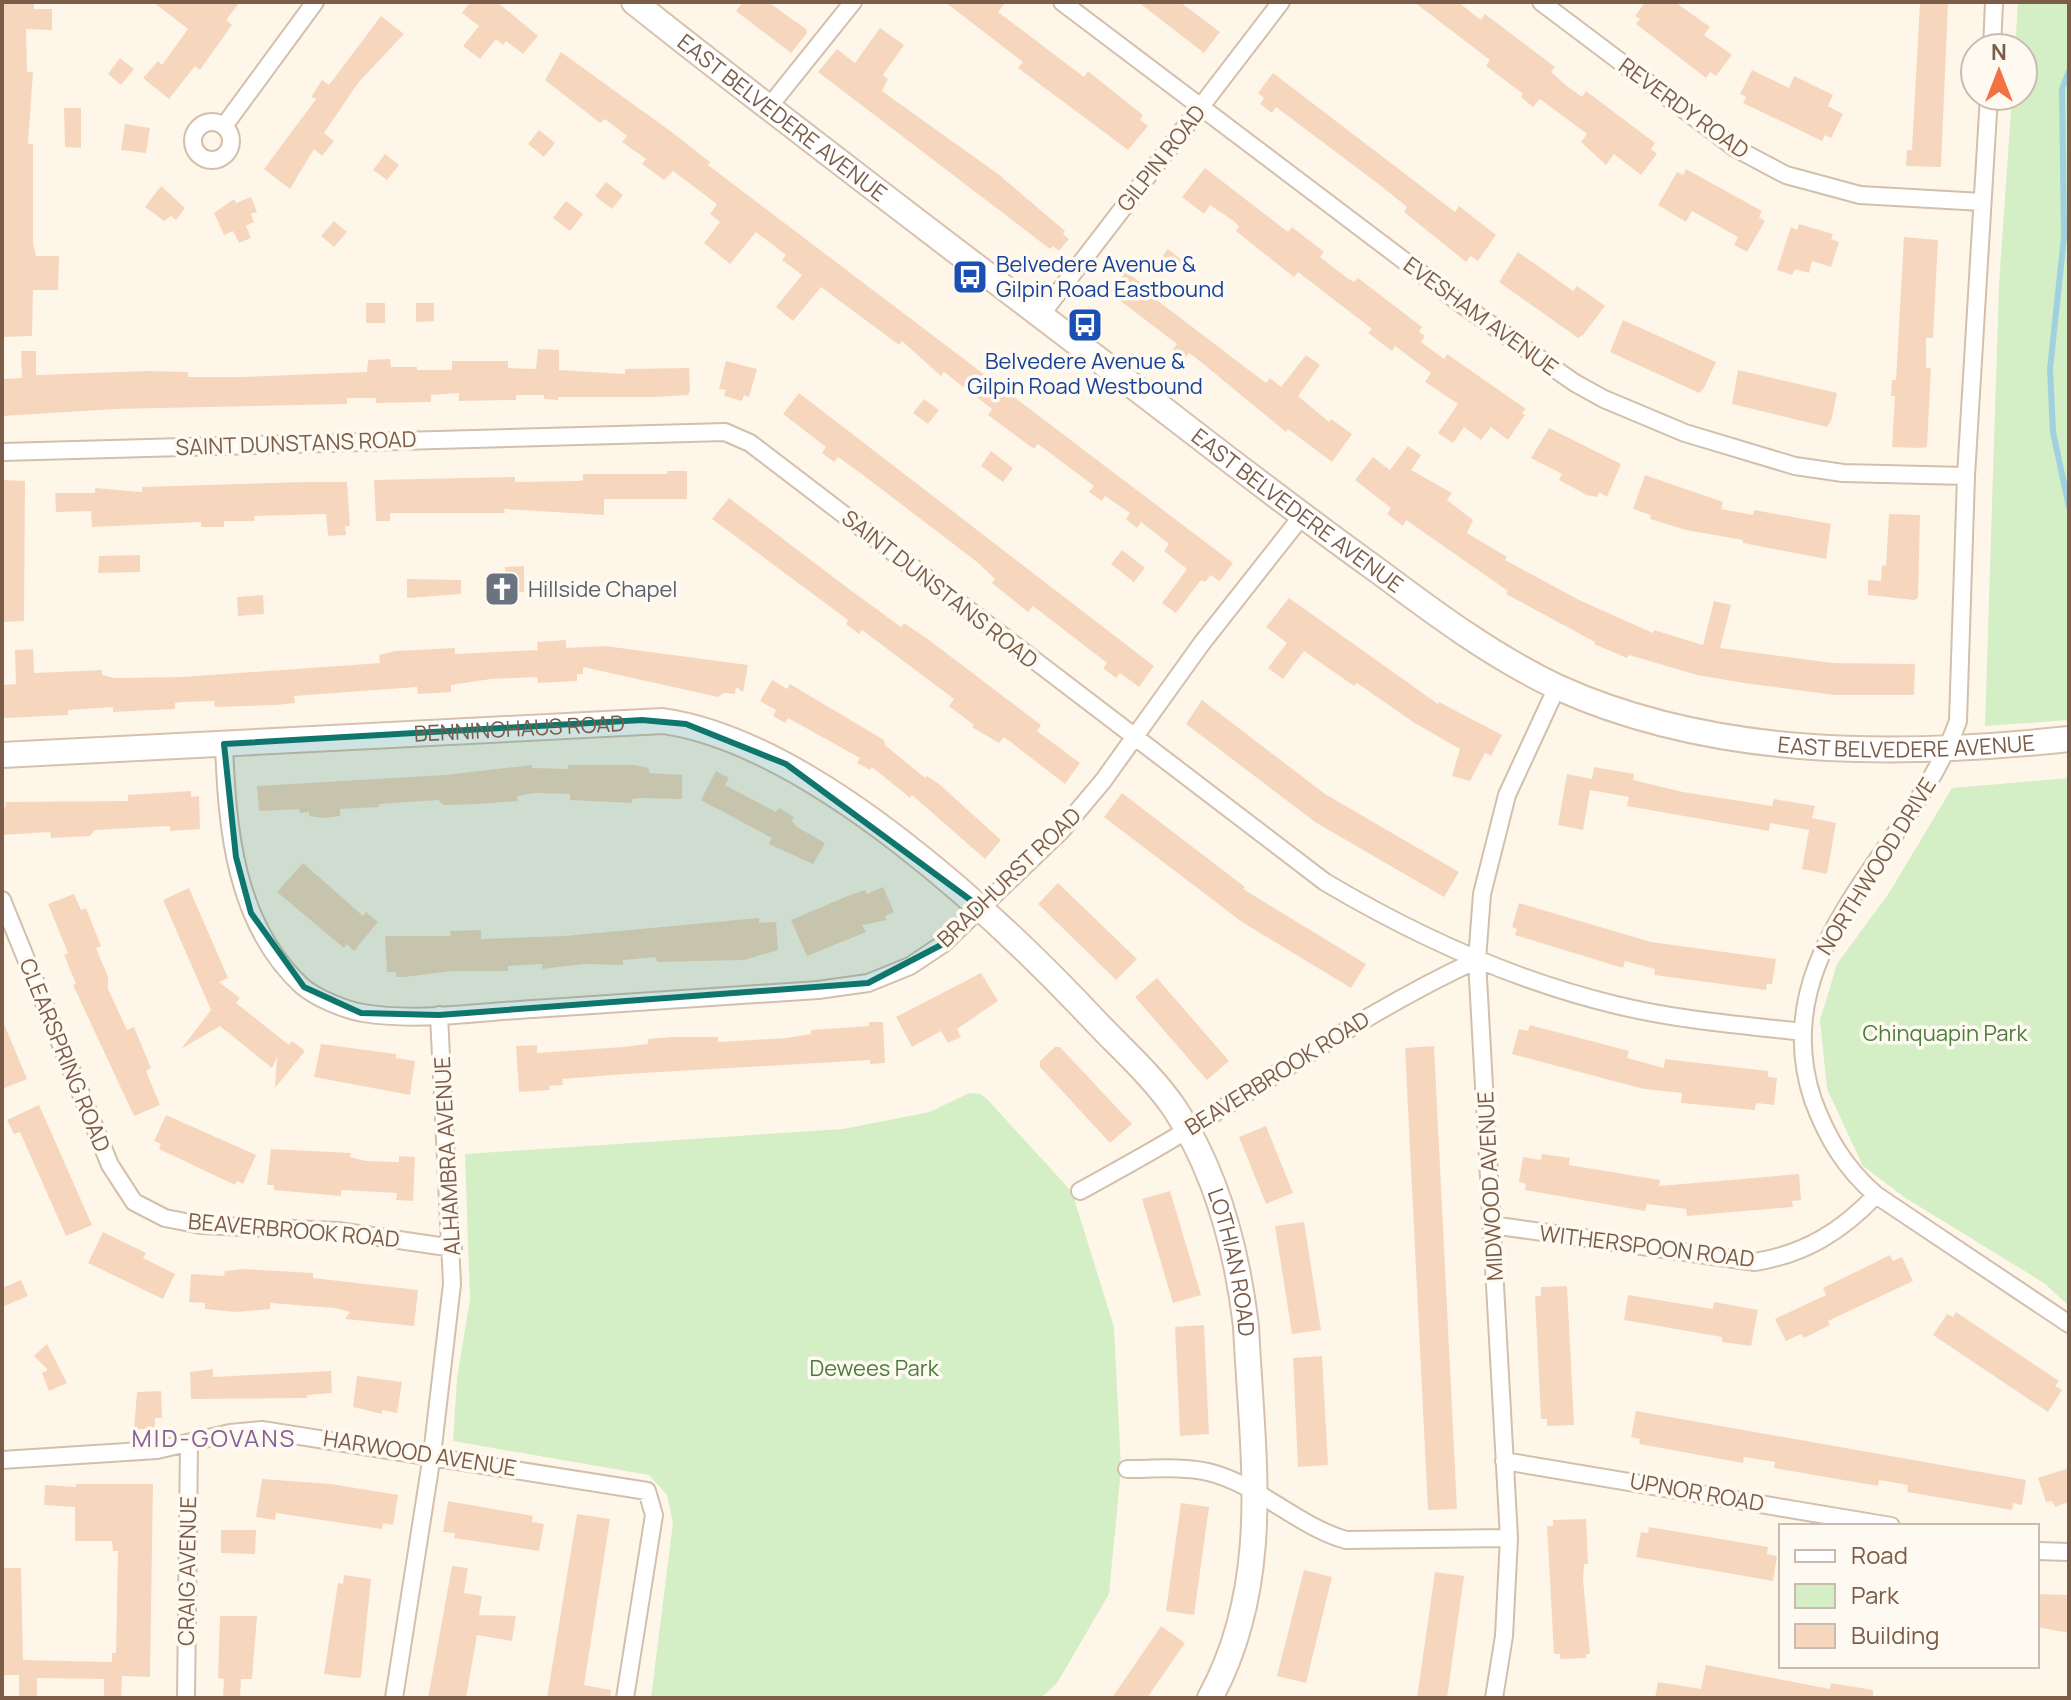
<svg xmlns="http://www.w3.org/2000/svg" width="2071" height="1700" viewBox="0 0 2071 1700" font-family="Manrope,sans-serif">
  <style>
    .green { fill: #d4eec5 }
    .lines { fill: none; stroke-linecap: round; stroke-linejoin: round }
    .stream { stroke: #a0d1de; stroke-width: 6 }
    .building { fill: #f6d7be }
    .street-casing { stroke: #d3bfac; stroke-width: 20 }
    .secondary-casing { stroke: #d8c1ac; stroke-width: 28 }
    .street { stroke: #fff; stroke-width: 16 }
    .secondary { stroke: #fff; stroke-width: 24 }
    .marked { fill: #0f766e; fill-opacity: 0.2; stroke: #0f766e; stroke-width: 6; stroke-linejoin: round }
    .labels { text-anchor: middle; dominant-baseline: central; stroke-width: 7; stroke-linejoin: round; paint-order: stroke }
    .street-label { font-size: 22px; fill: #7c5d49; stroke: #fffaf1 }
    .transit-label { font-size: 22px; fill: #164399; stroke: #fffaf1; text-anchor: start }
    .worship-label { font-size: 22px; fill: #5b616d; stroke: #fffaf1; text-anchor: start }
    .park-label { font-size: 22px; fill: #4c7d3c; stroke: #fffaf1 }
    .neighbourhood-label { font-size: 24px; letter-spacing: 2px; fill: #886198; stroke: #fffaf1 }
  </style>
  <rect width="100%" height="100%" fill="#fef7e9"/>
  <path class="green" d="M2018,2H2069V720L1985,726L1999,285L2012,96H2023V48H2015Z
    M2069,778V1306L2044,1283L1904,1197L1863,1166L1827,1089L1820,1020L1837,964L1889,893L1952,788Z
    M969,1093L980,1094L987,1099L1072,1192L1114,1327L1121,1469L1109,1594L1057,1683L1041,1698H651L673,1523L667,1495L649,1475L453,1441L457,1378L470,1299L465,1154L843,1129L930,1112Z"/>
  <g class="lines">
    <path class="stream" d="M2069,71L2062,89L2064,237L2050,369L2053,432L2069,507"/>
  </g>
  <path class="building" d="M2,2H34V9H52V30L26,29L27,72H33L28,144H33V243L36,256H59L58,290H33L32,336L2,337Z
    M153,2H240L226,20L232,25L212,53L200,70L195,66L169,99L143,78L158,61L162,65L188,29Z
    M470,2H497L538,36L523,54L506,41L503,45L496,39L480,59L463,46L479,26L462,13Z
    M743,2H768L806,29L807,33L791,53L736,11Z
    M945,2H1006L998,12L1084,77L1088,71L1099,80L1143,115L1140,120L1148,126L1128,150L1018,68L1023,62Z
    M1138,2H1180L1220,32L1204,53Z
    M1414,2H1458L1481,20L1485,14L1555,67L1551,72L1567,86L1582,97L1586,91L1655,143L1651,149L1657,154L1641,175L1614,154L1606,165L1581,142L1587,134L1540,99L1533,107L1521,97L1523,94L1486,66L1490,60Z
    M1645,2H1675L1710,27L1704,35L1732,55L1716,76L1710,72L1706,78L1636,24L1640,19L1635,16Z
    M1920,2H1948L1941,167L1906,166L1907,150H1912Z
    M381,16L404,34L358,83L324,133L334,141L322,156L314,149L290,189L264,169L316,99L311,97L322,80L329,85Z
    M880,28L904,45L883,75L888,79L882,91L998,174L1065,231L1063,234L1069,239L1059,251L1053,246L1050,249L818,72L837,49L855,63Z
    M561,52L673,133L710,162L708,165L1233,563L1222,578L1219,581L1211,575L1205,582L1201,580L1176,613L1162,603L1187,569L1164,551L1169,544L1141,522L1137,528L1126,519L1130,513L1105,496L1102,501L1089,492L1094,486L1038,444L1034,449L988,415L992,409L944,372L941,376L902,341L899,345L821,287L793,321L776,307L802,275L782,260L786,255L756,232L730,264L704,243L720,222L710,214L717,204L673,171L664,180L642,164L646,159L622,142L627,136L605,119L600,123L545,80Z
    M120,58L134,69L121,85L108,74Z
    M1752,70L1789,88L1794,76L1833,95L1828,106L1843,114L1831,138L1825,135L1822,141L1743,103L1746,97L1740,94Z
    M1273,73L1455,212L1459,206L1496,235L1478,261L1471,256L1466,262L1404,212L1407,207L1381,186L1276,107L1272,113L1260,104L1264,98L1258,93Z
    M64,108H81V148L65,147Z
    M125,124L150,128L146,153L121,150Z
    M539,130L555,143L544,157L528,144Z
    M385,154L399,165L387,180L373,170Z
    M1205,168L1288,232L1292,227L1324,252L1320,257L1347,278L1354,282L1358,278L1422,327L1419,332L1425,336L1421,342L1444,359L1447,354L1526,409L1522,413L1525,415L1508,440L1491,427L1481,440L1464,427L1453,443L1438,433L1458,404L1425,382L1431,373L1395,346L1392,351L1368,333L1372,329L1298,272L1294,277L1276,263L1236,231L1239,227L1235,222L1210,205L1204,214L1182,197Z
    M1686,169L1762,211L1759,217L1765,221L1747,252L1734,245L1738,237L1708,220L1692,211L1686,222L1658,205L1677,172L1683,175Z
    M606,182L623,195L612,209L595,196Z
    M161,186L185,208L176,220L171,216L164,221L145,207Z
    M251,197L257,212L251,214L254,222L246,226L251,238L239,243L233,231L224,235L214,213L234,199L236,203Z
    M566,201L583,214L570,231L553,218Z
    M334,221L347,232L334,247L321,236Z
    M1799,224L1833,234L1831,239L1839,242L1831,267L1812,261L1809,273L1795,269L1792,275L1777,270L1791,227L1797,230Z
    M1904,237L1938,240L1933,338H1926V368H1931L1927,447L1921,448L1892,447L1895,396H1891L1892,380H1896Z
    M1168,249L1183,261L1172,275L1157,263Z
    M1518,252L1573,291L1577,286L1605,306L1583,335L1578,338L1499,282Z
    M1126,271L1143,285L1141,288L1266,383L1270,378L1281,387L1306,355L1320,365L1298,396L1329,422L1331,419L1352,434L1332,462L1288,429L1286,432L1196,358L1189,353L1184,359L1173,349L1177,344L1110,293Z
    M366,303H385V323H366Z
    M416,303H434V321L416,322Z
    M1623,320L1716,362L1704,388L1699,393L1610,352Z
    M538,349L559,350V370L625,374V369L689,368L690,390L688,395L657,397H558V400L544,399V395H516V400L459,401V393L431,395V402L376,403V398H347V404L115,409L2,416V379L22,378L21,351H36V375L148,371L188,372V377H241L367,372L368,360L390,359L391,367H417V370H452V361H508V368L536,369Z
    M726,361L757,369L749,397L744,395L742,401L724,396L726,390L719,389Z
    M1738,370L1837,393L1831,421L1827,427L1732,404Z
    M799,393L1154,666L1139,687L1120,673L1116,678L1103,668L1107,663L1033,606L1028,612L992,583L995,579L977,562L863,475L838,457L834,462L822,453L826,447L783,414Z
    M924,399L939,410L928,424L913,413Z
    M1549,428L1621,464L1607,497L1599,492L1597,497L1587,495L1559,480L1562,474L1531,458Z
    M1408,446L1421,455L1411,470L1452,493L1447,500L1473,520L1467,533L1507,557L1505,560L1579,600L1653,633L1654,630L1703,645L1714,601L1731,605L1720,648L1833,663L1915,664L1914,695H1834L1744,683L1697,675L1629,655L1627,658L1594,644L1595,642L1506,594L1508,591L1406,520L1403,526L1387,514L1391,508L1355,480L1373,457L1390,470Z
    M991,451L1013,468L1003,482L981,466Z
    M667,471H687V499H604V515L504,509L505,513H390V521H376L374,480L515,477V482L579,481L583,480V474H667Z
    M1645,475L1723,502L1721,509L1753,515L1754,510L1831,524L1826,559L1743,543V540L1686,530L1650,519L1651,515L1633,509Z
    M2,480L25,481L24,621L2,622Z
    M305,482H347L350,526H345L346,535L328,536L326,514L254,516L255,521H224V527H201V522L92,527L91,511L56,512L55,493H95V488L142,492V487Z
    M729,498L845,586L901,627L904,623L929,640L1041,725L1037,731L1080,763L1065,784L1004,737L999,743L972,727L974,725L949,706L954,699L862,630L859,634L846,624L848,620L712,519Z
    M1889,514L1920,515L1918,598L1914,600L1868,595V580L1881,581L1882,565L1886,566Z
    M1122,550L1145,568L1134,582L1111,564Z
    M140,555V572L98,573L99,556Z
    M524,566V592L506,593L505,567Z
    M407,579L461,580V594L407,598Z
    M263,595L264,614L238,616L237,597Z
    M1289,598L1438,704L1439,702L1502,735L1491,756L1485,753L1470,781L1452,776L1460,749L1413,722L1357,683L1354,686L1304,651L1283,679L1268,668L1287,643L1266,627Z
    M566,640V648L605,646L748,665L743,692L736,687L735,694L724,693L718,697L583,667V674H577V681L538,683L537,677L491,679L451,685V692L436,693L418,694L417,687L294,696L295,703L276,705L215,707L214,701L183,702L175,703V709L113,712V707L68,710V715L5,718L2,712V685L16,684L15,650L33,649L34,673L102,670V675L115,678L182,677L380,663L379,655L395,651L455,648V654L538,650L537,642Z
    M772,680L787,689L790,684L884,740L885,745L925,778L927,776L939,784L1001,840L985,859L912,795L910,798L872,767L870,770L857,763L860,758L788,718L785,723L773,716L776,710L760,701Z
    M1202,700L1325,794L1459,872L1444,897L1315,822L1186,724Z
    M532,765V768L568,769V765H635L648,768L650,773L682,775V799L641,798L632,799V803L570,800V794L535,793L517,796L518,801L479,804L444,805L438,800L379,804V807L340,809V816L325,818L309,816V812L300,813L299,809L259,811L257,786L445,775Z
    M1594,767L1634,774L1633,780L1683,792L1772,806L1774,799L1815,806L1812,818L1836,823L1827,874L1802,869L1809,830L1770,823L1769,831L1627,806L1629,797L1590,790L1583,830L1558,825L1567,774L1592,779Z
    M716,771L729,778L725,785L776,812L779,808L794,817L792,821L797,827L825,843L813,864L769,844L772,838L701,800Z
    M191,791V797L199,796L200,829L170,831V826L95,830L90,836L51,838L50,832L2,835V807H6L5,802L128,801V795Z
    M1122,793L1245,887L1243,889L1366,964L1351,988L1242,922L1104,817Z
    M303,863L363,916L366,912L378,922L354,951L347,944L344,948L277,892Z
    M1058,883L1137,959L1116,980L1038,904Z
    M883,887L894,912L885,916L887,920L862,925L866,932L807,956L791,920L850,895L865,890L867,894Z
    M189,888L228,978L219,982L240,998L236,1003L289,1045L292,1041L305,1051L275,1088L277,1057L272,1068L220,1026L181,1049L211,1010L163,900Z
    M74,894L81,910L86,908L101,946L96,948L108,977V989L127,1030L134,1027L151,1068L146,1071L160,1105L134,1116L73,985L76,984L64,955L68,953L48,904Z
    M1519,903L1651,942L1776,959L1772,984H1767L1766,990L1654,975L1655,969L1625,961L1623,968L1515,935L1517,929L1512,927Z
    M759,918V923L776,922L778,950L744,960L657,962L656,957L623,960V965L583,964L542,969V964L508,966V971H452L404,977H396V972H387L385,936H451L450,931L481,930V939L565,936Z
    M981,973L998,1001L957,1029L961,1037L948,1043L941,1031L912,1047L896,1017Z
    M1157,978L1229,1061L1207,1080L1135,997Z
    M2,1019L27,1079L2,1089Z
    M869,1022H883L885,1063L870,1064V1060L626,1074L562,1079L563,1085L549,1086L550,1090L519,1092L516,1046L537,1045V1053L623,1047L648,1044V1039L672,1037H718V1042L786,1038L811,1034V1030L869,1026Z
    M1530,1025L1629,1051L1627,1058L1664,1068L1665,1059L1768,1071V1077L1777,1078L1774,1105L1756,1103L1755,1110L1681,1103L1682,1093L1644,1089L1512,1054L1519,1029L1528,1031Z
    M321,1044L396,1054V1058L415,1061L410,1095L314,1077Z
    M1434,1046L1457,1509L1428,1510L1405,1048Z
    M1055,1047H1060L1132,1124L1110,1143L1040,1067V1061Z
    M39,1105L92,1225L66,1236L20,1132L14,1134L7,1120Z
    M166,1115L256,1155L243,1184L237,1181L235,1185L159,1149L161,1144L154,1141Z
    M1266,1126L1293,1193L1266,1204L1239,1137Z
    M271,1149L351,1153L350,1157L366,1161L399,1162V1156L415,1157L413,1201L396,1200L397,1193L341,1190V1196L274,1190V1185H267Z
    M1542,1154L1570,1158L1569,1165L1660,1180L1659,1186L1799,1174L1801,1200L1792,1201L1793,1207L1687,1216L1686,1209L1647,1204L1645,1211L1525,1190L1526,1184L1519,1182L1523,1157L1541,1160Z
    M1170,1191L1201,1295L1173,1303L1142,1199Z
    M1304,1222L1321,1330L1292,1334L1275,1226Z
    M103,1232L146,1253L143,1258L175,1274L163,1299L88,1263Z
    M1890,1255L1893,1261L1902,1257L1913,1281L1828,1321L1830,1325L1804,1338L1801,1334L1786,1341L1775,1319L1826,1295L1823,1288Z
    M243,1269L313,1273V1278L418,1290L414,1326L345,1319L350,1312L335,1308L270,1303V1309L237,1312L205,1309V1303L189,1302L191,1274L224,1276L225,1271Z
    M21,1280L28,1296L2,1307V1288Z
    M1567,1286L1574,1425L1547,1426V1419H1541L1535,1296H1541V1287Z
    M1628,1295L1713,1309L1714,1302L1758,1310L1751,1346L1722,1342V1337L1624,1320Z
    M1956,1312L2059,1381L2055,1386L2062,1390L2048,1412L1933,1335L1947,1314L1953,1317Z
    M1204,1325L1209,1434L1180,1436L1175,1327Z
    M47,1344L67,1383L49,1391L42,1373L48,1370L34,1356Z
    M1322,1356L1328,1465L1298,1467L1293,1358Z
    M213,1369V1377L331,1371L332,1393L307,1395V1398L191,1399L190,1372Z
    M357,1376L402,1382L397,1413L382,1410V1414L353,1407Z
    M161,1391L162,1418H155V1429H134L137,1392Z
    M1636,1411L2026,1480L2022,1505L2013,1503L2012,1510L1907,1492L1908,1485L1879,1480L1878,1486L1774,1468L1775,1462L1744,1457L1743,1463L1639,1444L1640,1439L1631,1437Z
    M2069,1468V1502L2055,1507L2052,1501L2046,1502L2038,1478Z
    M262,1479L331,1484L398,1495L393,1525L383,1523L382,1529L375,1528L276,1513L275,1520L256,1517Z
    M76,1484H153L150,1677L122,1676L121,1698H104V1679L37,1678V1698H19V1675H2V1568H21L23,1660L112,1662V1653H116L118,1551H113L112,1541H75V1507L44,1505L45,1485L76,1487Z
    M448,1501L533,1516L532,1522L544,1524L539,1551L454,1538L455,1533L443,1532Z
    M1181,1503L1209,1507L1194,1615L1166,1611Z
    M577,1514L610,1519L584,1685L611,1690L610,1698H547Z
    M1586,1519L1588,1564H1584L1583,1579L1590,1654H1586V1658L1560,1659V1654H1554L1547,1526H1553V1520Z
    M1649,1527L1768,1547L1767,1554L1777,1556L1773,1581L1636,1557L1641,1532L1648,1533Z
    M221,1530H256L255,1554L221,1553Z
    M452,1566L468,1568L464,1593L482,1596L479,1615L516,1616L512,1641L477,1635L466,1698H428Z
    M1304,1570L1332,1577L1306,1683L1277,1676Z
    M1435,1572L1464,1576L1447,1698H1417Z
    M344,1575L371,1579L361,1677L355,1678L324,1674L338,1583L343,1584Z
    M2037,1594L2069,1595V1633L2037,1627Z
    M220,1616H257L252,1679H241L240,1698H223L224,1679L218,1678Z
    M1161,1626L1185,1643L1147,1698H1112Z
    M1706,1665L1830,1689L1831,1683L1873,1690V1698H1655L1658,1682L1701,1689Z"/>
  <g class="lines">
    <defs>
      <path id="street" d="M1062,2L1464,306L1575,383L1604,399L1685,433L1795,466L1843,473L1966,476
        M1541,2L1735,148L1786,175L1860,195L1982,202
        M1992,48L1994,2
        M1989,96L1966,476L1958,721C1913,850 1762,948 1813,1100C1827,1138 1845,1168 1876,1195L2069,1324
        M768,108L853,2
        M193 141a19 19 0 1 1 38 0a19 19 0 1 1-38 0Z
        M224,126L315,2
        M1041,315L1281,2
        M2,452L725,432L750,443L1325,882C1416,936 1512,980 1616,1005C1677,1020 1740,1025 1803,1032
        M224,744C227,829 235,924 302,986C316,998 345,1010 363,1013C418,1022 478,1012 533,1009C628,1003 723,997 818,990L868,983L910,966L943,944L1061,831L1103,781L1202,643L1302,516
        M2,900L110,1165L134,1202L165,1218L201,1225L338,1231L453,1248
        M1080,1191C1116,1171 1152,1152 1187,1130C1283,1072 1374,1007 1477,960
        M1492,1225L1755,1262C1805,1254 1842,1231 1876,1195
        M2,1460L157,1450L230,1433L262,1430L647,1491L654,1515L625,1698
        M1504,1461L1891,1526
        M1127,1469C1153,1469 1183,1466 1208,1472C1258,1484 1297,1526 1346,1540L1509,1538
        M2037,1551L2069,1552
        M186,1698L189,1443
        M394,1698L432,1455L452,1284L439,1015
        M1494,1698L1504,1636L1509,1538L1477,960L1482,894L1507,795L1557,687"/>
      <g id="secondary">
        <path id="s1" d="M634,2C814,145 998,282 1180,422C1246,473 1313,524 1381,573C1437,615 1494,657 1557,687C1716,759 1900,757 2069,739"/>
        <path id="s2" d="M2,755L663,721C813,743 997,916 1098,1024C1124,1051 1154,1078 1175,1109C1217,1173 1237,1251 1246,1326C1252,1454 1274,1581 1210,1698"/>
      </g>
    </defs>
    <use href="#street" class="street-casing"/>
    <use href="#secondary" class="secondary-casing"/>
    <use href="#street" class="street"/>
    <use href="#secondary" class="secondary"/>
  </g>
  <path class="marked" d="M642,720L686,724L786,764L980,907L943,944L868,983L439,1015L361,1013L304,987L251,913L236,857L224,744Z"/>
  <defs>
    <symbol id="bus-square" viewBox="-11 -11 22 22"><rect x="-9" y="-9" width="18" height="18" rx="4" fill="#1a4fb4" stroke="#fffaf1"/><path d="M-5-6H5V4H4V6H2V4H-2V6H-4V4H-5ZM-3.5-4V0h7V-4ZM-3.5 1.2v1.5H-2V1.2ZM2 1.2v1.5H3.5V1.2Z" fill="#fff"/></symbol>
    <symbol id="church-square" viewBox="-11 -11 22 22"><rect x="-9" y="-9" width="18" height="18" rx="4" fill="#6b7280" stroke="#fffaf1"/><path d="M-1.2-6h2.4v3.5h3.3v2.4h-3.3V6h-2.4V-.1h-3.3v-2.4h3.3Z" fill="#fff"/></symbol>
  </defs>
  <g fill-rule="evenodd">
    <use href="#bus-square" x="950" y="257" width="40" height="40"/>
    <use href="#bus-square" x="1065" y="305" width="40" height="40"/>
    <use href="#church-square" x="482" y="569" width="40" height="40"/>
  </g>
  <g class="labels">
    <g class="street-label">
      <text transform="translate(1684 108) rotate(36)">REVERDY ROAD</text>
      <text stroke="none"><textPath href="#s1" startOffset="188">EAST BELVEDERE AVENUE</textPath></text>
      <text transform="translate(1161 158) rotate(-52)">GILPIN ROAD</text>
      <text transform="translate(1481 316) rotate(36)">EVESHAM AVENUE</text>
      <text transform="translate(296 443) rotate(-2)">SAINT DUNSTANS ROAD</text>
      <text stroke="none"><textPath href="#s1" startOffset="836">EAST BELVEDERE AVENUE</textPath></text>
      <text transform="translate(940 589) rotate(38)">SAINT DUNSTANS ROAD</text>
      <text stroke="none"><textPath href="#s2" startOffset="518">BENNINGHAUS ROAD</textPath></text>
      <text stroke="none"><textPath href="#s1" startOffset="1508">EAST BELVEDERE AVENUE</textPath></text>
      <text transform="translate(1876 866) rotate(-58)">NORTHWOOD DRIVE</text>
      <text transform="translate(1009 877) rotate(-44)">BRADHURST ROAD</text>
      <text transform="translate(65 1055) rotate(68)">CLEARSPRING ROAD</text>
      <text transform="translate(1277 1073) rotate(-32)">BEAVERBROOK ROAD</text>
      <text transform="translate(447 1156) rotate(-93)">ALHAMBRA AVENUE</text>
      <text transform="translate(1490 1186) rotate(-93)">MIDWOOD AVENUE</text>
      <text transform="translate(294 1230) rotate(5)">BEAVERBROOK ROAD</text>
      <text transform="translate(1647 1246) rotate(7)">WITHERSPOON ROAD</text>
      <text stroke="none"><textPath href="#s2" startOffset="1480">LOTHIAN ROAD</textPath></text>
      <text transform="translate(420 1453) rotate(9)">HARWOOD AVENUE</text>
      <text transform="translate(1697 1492) rotate(10)">UPNOR ROAD</text>
      <text transform="translate(187 1571) rotate(-89)">CRAIG AVENUE</text>
    </g>
    <g class="transit-label">
      <text x="996" y="264">Belvedere Avenue &amp;<tspan x="996" dy="25">Gilpin Road Eastbound</tspan></text>
      <text x="1085" y="361" text-anchor="middle">Belvedere Avenue &amp;<tspan x="1085" dy="25">Gilpin Road Westbound</tspan></text>
    </g>
    <g class="worship-label">
      <text x="528" y="589">Hillside Chapel</text>
    </g>
    <g class="park-label">
      <text x="1945" y="1033">Chinquapin Park</text>
      <text x="874" y="1368">Dewees Park</text>
    </g>
    <g class="neighbourhood-label">
      <text x="214" y="1437">MID-GOVANS</text>
    </g>
  </g>
  <rect width="2071" height="1700" fill="none" stroke="#7c5d49" stroke-width="8"/>
  <rect x="1779" y="1524" width="260" height="144" fill="#fffaf1" stroke="#cbbbae" stroke-width="2"/>
  <rect x="1795" y="1550" width="40" height="12" fill="#ffffff" stroke="#cbbbae" stroke-width="2"/>
  <text x="1851" y="1564" font-size="24" fill="#7c5d49">Road</text>
  <rect x="1795" y="1584" width="40" height="24" fill="#d4eec5" stroke="#cbbbae" stroke-width="2"/>
  <text x="1851" y="1604" font-size="24" fill="#7c5d49">Park</text>
  <rect x="1795" y="1624" width="40" height="24" fill="#f6d7be" stroke="#cbbbae" stroke-width="2"/>
  <text x="1851" y="1644" font-size="24" fill="#7c5d49">Building</text>
  <g transform="translate(1999 72)"><circle r="38" fill="#fffaf1" stroke="#cbbbae" stroke-width="2"/>
  <path d="M0-6L14 30L0 20L-14 30Z" fill="#f27244"/>
  <text y="-12" font-size="22" font-weight="bold" text-anchor="middle" fill="#7c5d49">N</text>
  </g>
</svg>
